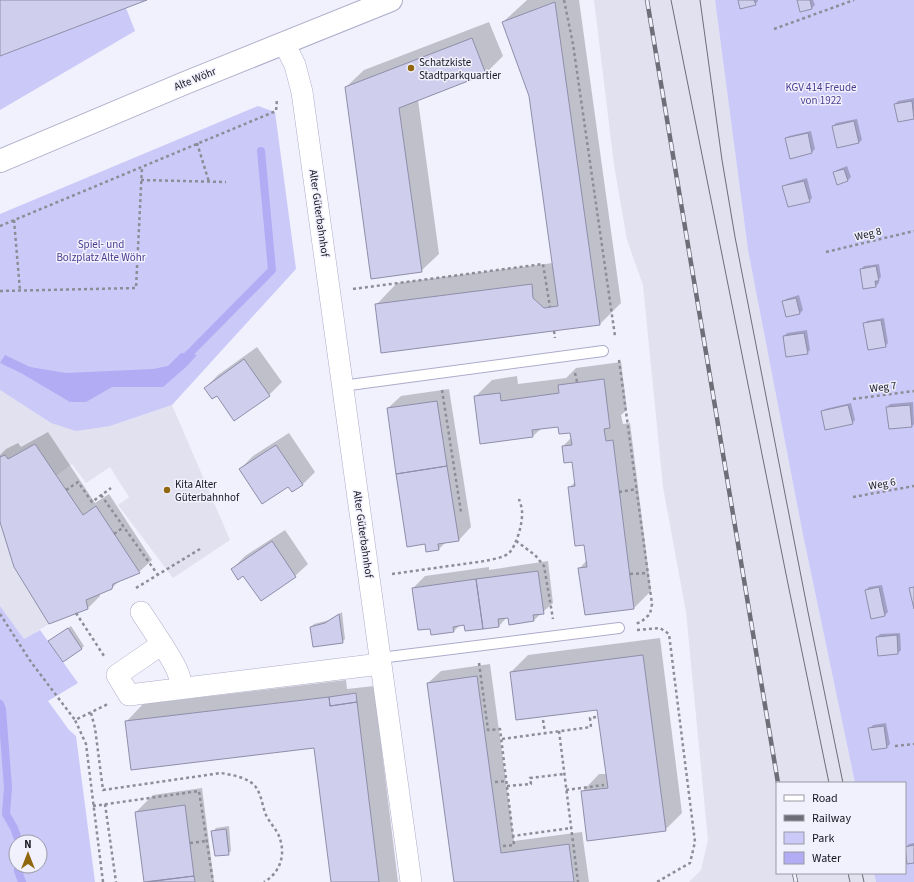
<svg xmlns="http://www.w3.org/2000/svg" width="914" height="882" viewBox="0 0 914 882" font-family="'Source Sans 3',sans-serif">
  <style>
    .built { fill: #e1e1ef }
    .green { fill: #cbc9f8; fill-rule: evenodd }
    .water { fill: #b1acf4 }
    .shadow { fill: #0003 }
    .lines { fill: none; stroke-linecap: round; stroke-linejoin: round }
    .stream { stroke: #b1acf4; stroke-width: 8 }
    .building { fill: #cfceec; stroke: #8f8eaa }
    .lane-casing { stroke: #adacca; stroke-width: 12 }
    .street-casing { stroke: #adacca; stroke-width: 22 }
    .secondary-casing { stroke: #adacca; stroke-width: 24 }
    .path { stroke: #8d8d98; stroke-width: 2.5; stroke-dasharray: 3 3; stroke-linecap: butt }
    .lane { stroke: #fff; stroke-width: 10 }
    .street { stroke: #fff; stroke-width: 21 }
    .secondary { stroke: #fff; stroke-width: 22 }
    .tram { stroke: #6e6e79; stroke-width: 1 }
    .rail-casing { stroke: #6e6e79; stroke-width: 4.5 }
    .rail { stroke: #f1f0fd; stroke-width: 3; stroke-dasharray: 9; stroke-linecap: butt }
    .poi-dot { fill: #916810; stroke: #f1f0fd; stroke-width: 1.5 }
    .labels { text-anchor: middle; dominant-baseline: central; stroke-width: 3; stroke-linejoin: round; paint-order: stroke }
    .poi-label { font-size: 11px; fill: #181822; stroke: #f1f0fd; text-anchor: start }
    .street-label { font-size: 11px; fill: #181822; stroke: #f1f0fd }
    .park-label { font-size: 11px; fill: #4c3d91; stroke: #f1f0fd }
  </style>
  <rect width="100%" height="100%" fill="#f1f0fd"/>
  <path class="built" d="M594,0H715L748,250L802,530L855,783H777V873H874L876,882H689L701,870L708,840L686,612L663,487L643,285L627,240L614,165Z
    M0,390L51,423L110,426L172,405L230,540L173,578L118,505L129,497L110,467L86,483L72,464L56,476L35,444L8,459L5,455L0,457Z
    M0,522L14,567L49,624L24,639L0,606Z"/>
  <path class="green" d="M715,0H914V882H876L874,873H905V783H855L802,530L748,250Z
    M126,8L135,31L0,110V56Z
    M258,106L275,112L296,269L172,405L110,426L76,431L51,423L0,390V214Z
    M0,606L24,639L40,630L78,683L48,701L69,730L76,736L95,882H0ZM16,842H40V866H16Z"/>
  <path class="water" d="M181,353L197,355L186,367L163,387H112L86,402H70L21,373L0,363L5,355L30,367L66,373L153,369L168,366Z"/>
  <path class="shadow" d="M527,0H579L621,303L600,324L376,305L397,283L553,263L530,95L503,22Z
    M739,0H758V1L755,4Z
    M798,0H813L815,5L812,8Z
    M489,22L503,56L486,73L418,100L439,254L421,271L346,87L364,70Z
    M914,98V118L898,120L895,104L898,101Z
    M857,119L862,140L858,143L833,126L836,123Z
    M811,131L815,149L812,152L790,157L786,139L789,136Z
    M847,166L851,177L848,180L838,183L834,173L837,170Z
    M807,178L812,198L809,201L784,187L787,184Z
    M879,264L881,277L878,280L879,283L876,286L861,269L864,266Z
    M799,295L803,310L800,313L783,302L786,299Z
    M884,318L888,343L885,346L864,324L867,321Z
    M807,330L810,350L807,353L784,336L787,333Z
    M257,347L282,382L269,395L235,420L217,395L205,388L218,375Z
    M621,362L627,410L621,415L623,424L630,423L651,591L634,608L580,568L587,560L585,544L569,488L576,481L573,461L563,446L572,437L571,431L559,425L542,428L533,436L481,443L475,397L492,380L517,376L518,384L566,378L576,368Z
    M449,389L471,527L459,540L447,541L439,549L426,543L388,408L401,396Z
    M913,402L914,424L912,426L887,407L890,404Z
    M851,403L855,420L852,423L822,412L825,409Z
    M48,432L95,503L109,494L152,560L139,572L120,580L112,588L100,594V596L87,609L0,519V455L6,449L18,443L21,447Z
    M289,433L315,472L302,485L289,486L240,469L253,456Z
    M285,530L308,564L295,576L244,574L232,569L245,556Z
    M548,561L553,603L534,620L508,616L499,626L465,624L460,625L454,631L431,628L413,588L425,576L489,567V570Z
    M882,585L888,612L885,615L866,590L869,587Z
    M342,612L345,639L342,642L311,627L314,624L329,620Z
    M71,626L84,646L81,649L53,638Z
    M900,633L901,650L898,653L879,655L877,637L880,634Z
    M660,638L682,813L665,830L582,792L599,774H607L598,708L511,672L528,655Z
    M490,664L514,841L582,832L589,882H455L428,683L441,671Z
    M346,680L347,689L374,686L398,882H332L315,747L126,722L143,704Z
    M886,723L890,744L887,747L873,749L870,728L873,725Z
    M202,788L214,882H145L136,812L153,795Z
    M229,826L231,851L228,854L213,831L216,828Z
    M914,843V862L906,847L909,844Z"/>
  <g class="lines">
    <path class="stream" d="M181,362L272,270L261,151
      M0,704L2,709L8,787L6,814L14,828L19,842
      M18,866V871L22,882"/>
  </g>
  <path class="building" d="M0,0H147L0,56Z
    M738,0H754L756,5L740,9Z
    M797,0H810L812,9L800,12Z
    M555,2L600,325L381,353L375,304L532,284L533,298L544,308L558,306L529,96L502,22Z
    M472,38L486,74L399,108L422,272L371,279L345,87Z
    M912,101L914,119L898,122L894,104Z
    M854,121L859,143L837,148L832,126Z
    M808,133L812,153L790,159L785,138Z
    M844,169L848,181L837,185L833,172Z
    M804,181L810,202L788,207L782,186Z
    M876,266L879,281H875L876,287L863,289L860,269Z
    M796,298L800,314L786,317L782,301Z
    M881,320L886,347L868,350L863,323Z
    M804,333L808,354L786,357L783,336Z
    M244,359L270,396L234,421L217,396L212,399L204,388Z
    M604,379L610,428L604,429L606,441L613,440L634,609L585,615L578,568L587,567L584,545L575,546L568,487L575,486L572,462L564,463L562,446L572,445L570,433L559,434L558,427L532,430L533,437L480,444L474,396L500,393L501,401L559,393L558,385Z
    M437,401L447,466L396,474L387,408Z
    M848,405L853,424L825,430L821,411Z
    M910,405L912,427L889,429L886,407Z
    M35,444L83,515L96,506L140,573L113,584L112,589L86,600L88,609L49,624L14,567L0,522V457L5,455L8,459Z
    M276,445L303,485L292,492L288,487L262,504L239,469Z
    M447,466L459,541L438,544L439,550L426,552L425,544L407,547L396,474Z
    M272,541L296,577L261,601L243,576L238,580L231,569Z
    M538,571L544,614L533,615L534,621L509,625L508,618L498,619L499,627L483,629L476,579Z
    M476,579L483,629L465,631L464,625L453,627L454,632L431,635L430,629L418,630L412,588Z
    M879,587L885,616L871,619L865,590Z
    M914,587V609L909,588Z
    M339,614L343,643L313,647L310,627L325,623Z
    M68,628L82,649L63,662L48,641Z
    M897,635L898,654L878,656L876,637Z
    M643,655L666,831L587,841L581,791L608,788L597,710L516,720L510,672Z
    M477,676L501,853L569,844L574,882H454L427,683Z
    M356,693L357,702L330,706L329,697Z
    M329,697L330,706L357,702L379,882H331L314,748L131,770L125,721Z
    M884,726L887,748L872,750L868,728Z
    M185,805L194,876L144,882L135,812Z
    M226,829L229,855L215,856L211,831Z
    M914,845V863L907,864L905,847Z
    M194,876L195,882H148Z"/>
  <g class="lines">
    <defs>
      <path id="lane" d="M342,386L603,351
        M380,658L619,628"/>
      <path id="street" d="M284,43L295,65L302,92L411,882
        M141,612L162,644
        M182,688C180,671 171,659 162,644L117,675L129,695L380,664"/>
      <path id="secondary" d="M0,161L185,83L391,0"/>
    </defs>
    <use href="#lane" class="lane-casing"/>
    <use href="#street" class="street-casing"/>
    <use href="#secondary" class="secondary-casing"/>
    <path class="path" d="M564,0L573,44L615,336
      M774,29L854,0
      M197,143L209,182
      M141,180L226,182
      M14,220L20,291
      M0,226L276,111L277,99
      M826,252L914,231
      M353,289L543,264L550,307
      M0,291L136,288L142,167
      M554,331L555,338
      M619,360L652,604L650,614L641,622L635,624
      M575,373L577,382
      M442,390L461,512
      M853,399L914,391
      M66,490L78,482L92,502L111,488
      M619,492L637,489
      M101,495L158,575
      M853,497L914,486
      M114,534L124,527
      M516,541L535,555L544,566L553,619
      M392,574L485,561C493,559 503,558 509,553C517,545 523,522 522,511C522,507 520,503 519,499
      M630,574L648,573
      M136,588L200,549
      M76,613L104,656
      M0,614L31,662L75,720
      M637,630L660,628L669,634L695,842L690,863L657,882
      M479,663L488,730L500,729L513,836L571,828
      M91,713L95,728L103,790L221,773C232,775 247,777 255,786C262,795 262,806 266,815C270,823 276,829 279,836C286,854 281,872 264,882
      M543,720L545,733
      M559,731L578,882
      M502,739L591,727L590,718L596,717
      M895,746L914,744
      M495,782L507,781
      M507,786L531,784L530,778L564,774
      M566,790L604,785
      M105,804L116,882
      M93,806L199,791L213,882
      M190,843L207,841
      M503,846L514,845L513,836
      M103,882L86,744L75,720L108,704"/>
    <use href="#lane" class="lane"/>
    <use href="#street" class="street"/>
    <use href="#secondary" class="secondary"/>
    <path class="tram" d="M671,0L788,584L829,783
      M700,0L722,160L735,237L808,612L843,783
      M848,873L850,882
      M862,873L864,882"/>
    <defs>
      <path id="rail" d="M647,0L778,783
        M794,873L796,882"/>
    </defs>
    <use href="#rail" class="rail-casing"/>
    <use href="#rail" class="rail"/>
  </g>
  <g class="poi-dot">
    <circle cx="411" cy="68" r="4"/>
    <circle cx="167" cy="490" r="4"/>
  </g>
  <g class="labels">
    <g class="poi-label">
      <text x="419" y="62">Schatzkiste<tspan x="419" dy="13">Stadtparkquartier</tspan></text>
      <text x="175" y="484">Kita Alter<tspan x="175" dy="13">Güterbahnhof</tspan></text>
    </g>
    <g class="street-label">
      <text transform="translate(195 79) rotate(-22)">Alte Wöhr</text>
      <text transform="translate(319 213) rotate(82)">Alter Güterbahnhof</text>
      <text transform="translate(868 234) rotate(-14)">Weg 8</text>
      <text transform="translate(883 387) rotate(-7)">Weg 7</text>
      <text transform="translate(882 484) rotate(-10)">Weg 6</text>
      <text transform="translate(363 534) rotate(82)">Alter Güterbahnhof</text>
    </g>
    <g class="park-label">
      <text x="821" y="87">KGV 414 Freude<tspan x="821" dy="13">von 1922</tspan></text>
      <text x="101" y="244">Spiel- und<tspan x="101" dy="13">Bolzplatz Alte Wöhr</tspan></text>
    </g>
  </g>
  <rect x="776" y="782" width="130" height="92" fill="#f1f0fd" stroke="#9a9aa5"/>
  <rect x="784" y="795" width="20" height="6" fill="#ffffff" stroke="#9a9aa5"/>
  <text x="812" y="802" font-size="12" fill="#181822">Road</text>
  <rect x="784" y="815" width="20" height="6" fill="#6e6e79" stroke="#9a9aa5"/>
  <text x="812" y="822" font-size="12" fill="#181822">Railway</text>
  <rect x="784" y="832" width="20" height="12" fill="#cbc9f8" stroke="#9a9aa5"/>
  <text x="812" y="842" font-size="12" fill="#181822">Park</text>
  <rect x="784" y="852" width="20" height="12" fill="#b1acf4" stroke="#9a9aa5"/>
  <text x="812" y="862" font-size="12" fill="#181822">Water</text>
  <g transform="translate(28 854)"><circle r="19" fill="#f1f0fd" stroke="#9a9aa5"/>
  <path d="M0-3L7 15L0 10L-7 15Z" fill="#916810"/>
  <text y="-6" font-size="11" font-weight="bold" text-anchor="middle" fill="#181822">N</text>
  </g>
</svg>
